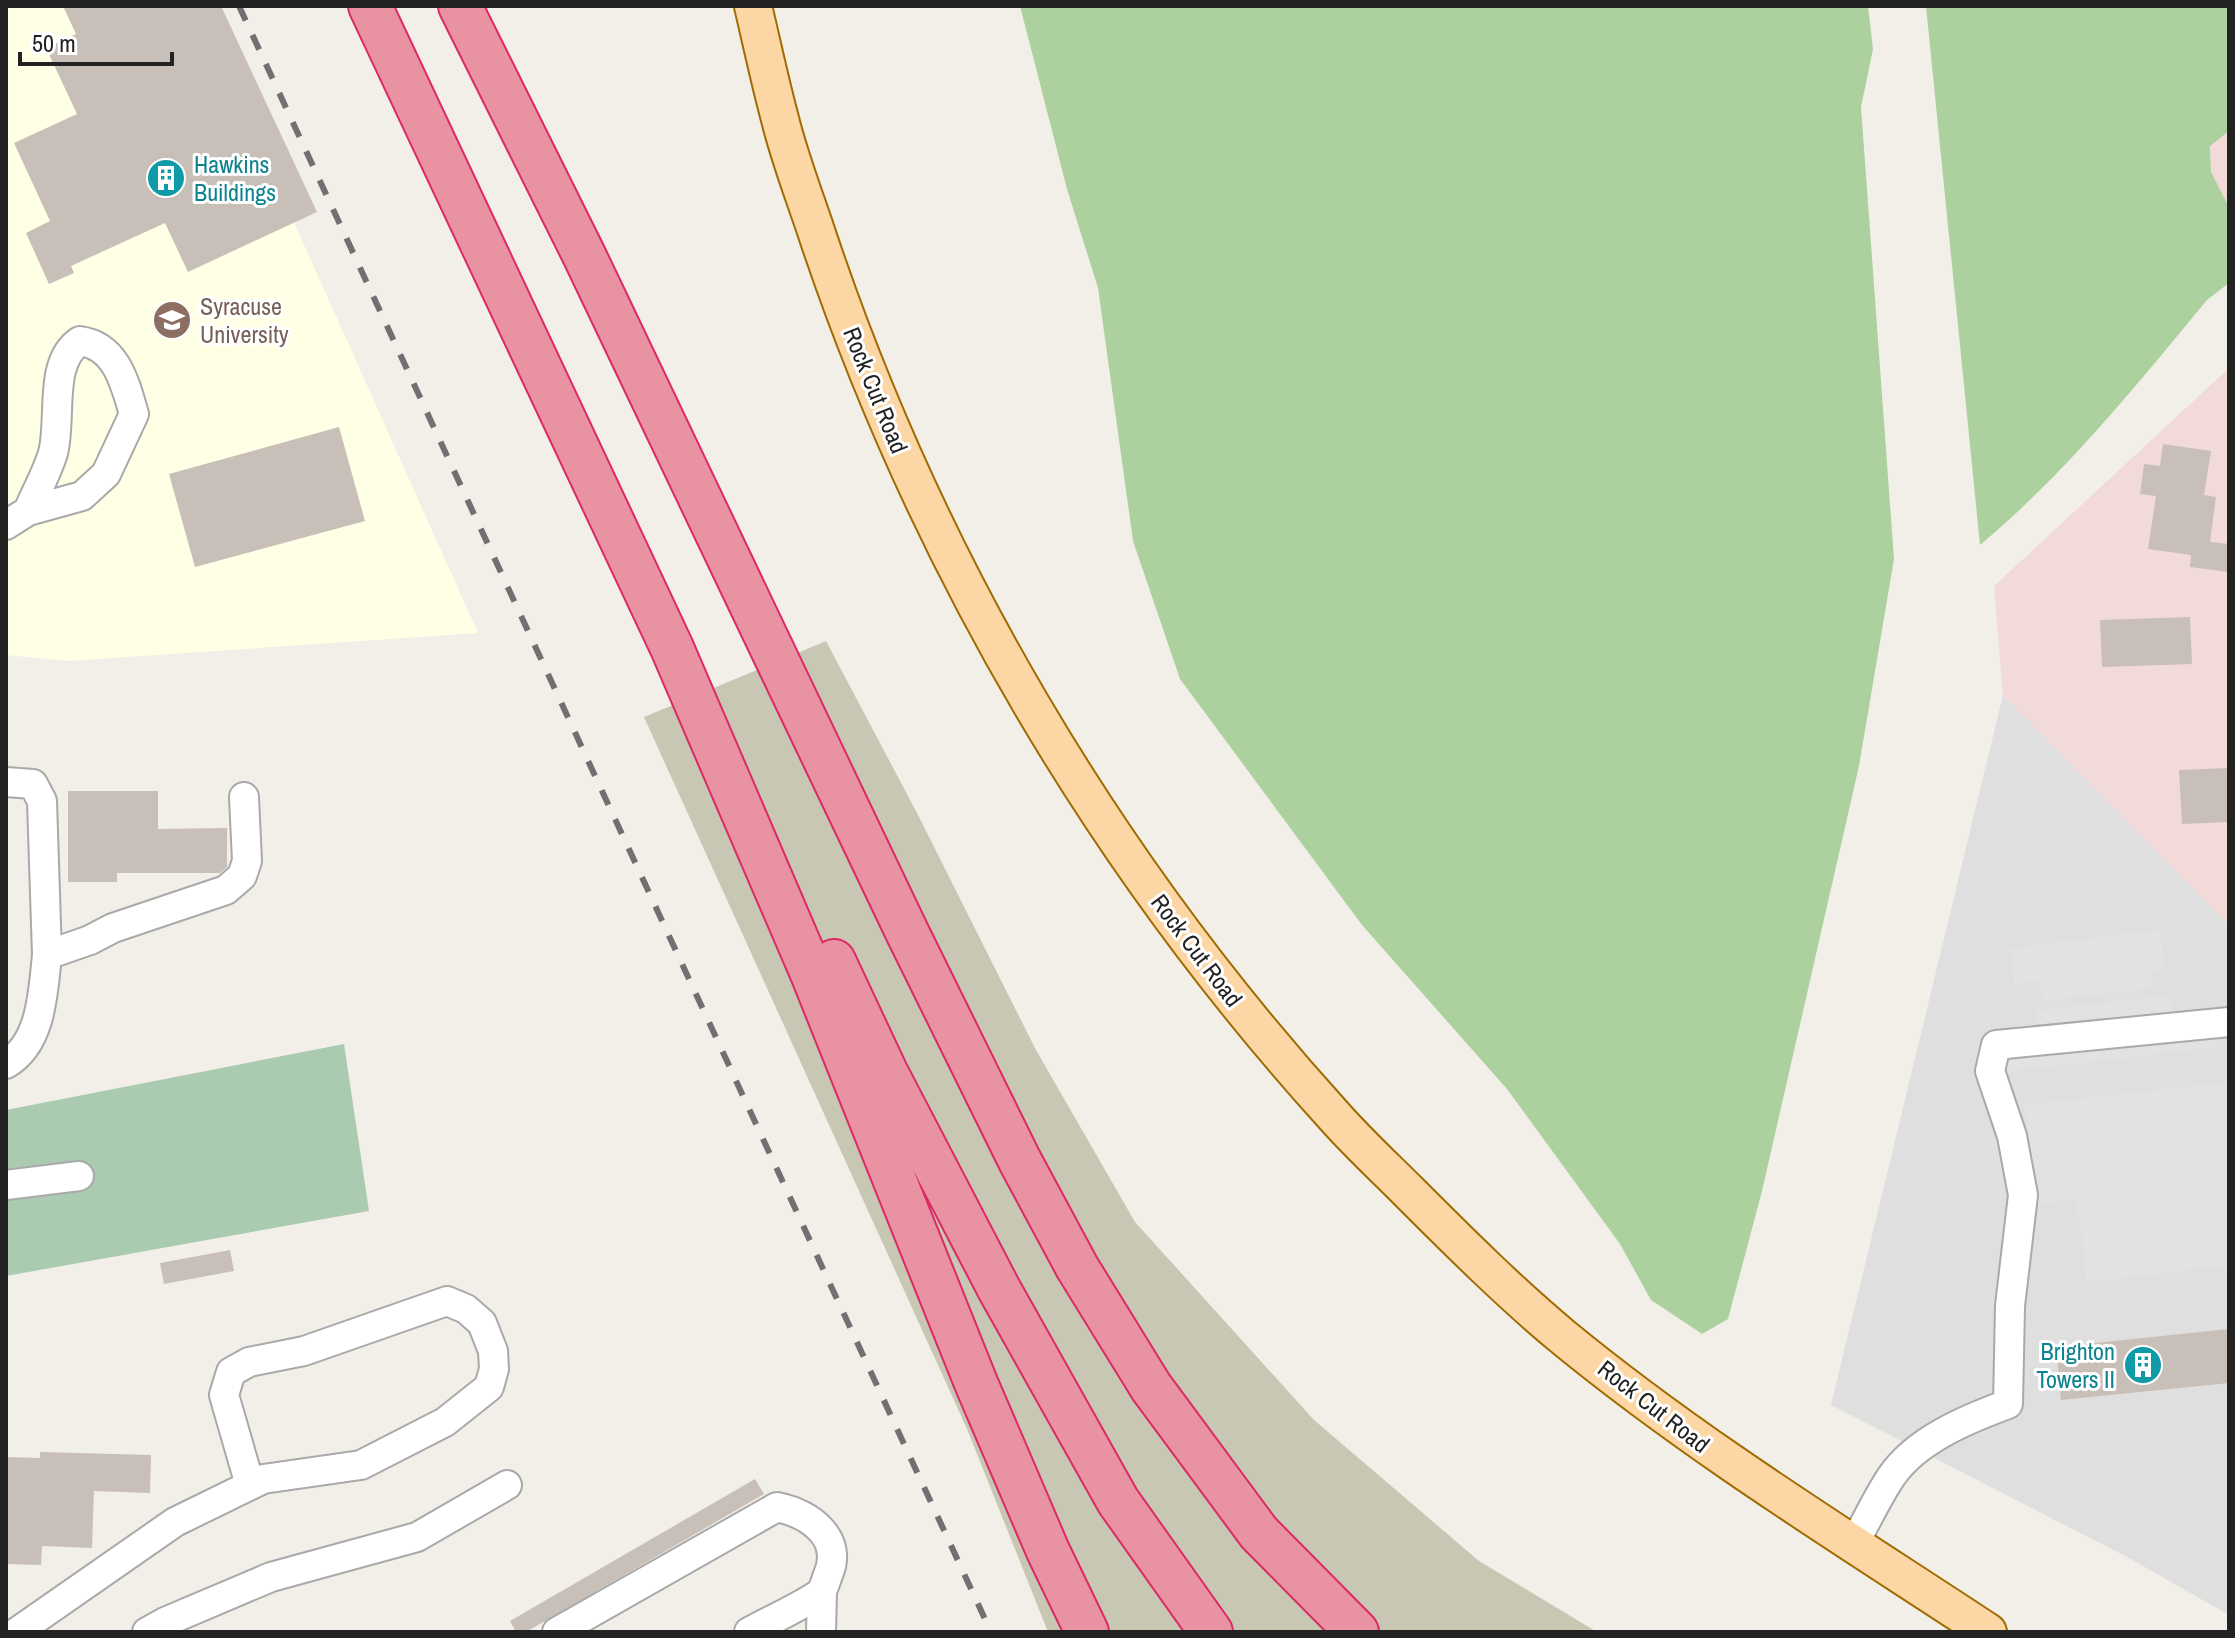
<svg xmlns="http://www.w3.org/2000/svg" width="2235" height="1638" viewBox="0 0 2235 1638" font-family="'Archivo Narrow',sans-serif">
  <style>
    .residential { fill: #e0dfdf }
    .commercial { fill: #f2dad9 }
    .education { fill: #ffffe5 }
    .construction { fill: #c7c7b4 }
    .forest { fill: #add19e }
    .cemetery { fill: #aacbaf }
    .parking { fill: #e2e2e2 }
    .building { fill: #c7bfb8 }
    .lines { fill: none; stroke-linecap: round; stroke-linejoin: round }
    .minor-casing { stroke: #a9a9a9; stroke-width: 32 }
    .major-casing { stroke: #a06b00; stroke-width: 40 }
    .highway-casing { stroke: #dc2a67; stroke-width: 46 }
    .minor { stroke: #fff; stroke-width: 28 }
    .major { stroke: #fcd6a4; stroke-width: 36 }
    .highway { stroke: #e892a2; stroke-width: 42 }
    .rail { stroke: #707070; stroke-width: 6; stroke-dasharray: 16 16; stroke-linecap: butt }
    .labels { text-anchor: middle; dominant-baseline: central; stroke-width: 6; stroke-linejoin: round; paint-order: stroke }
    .culture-label { font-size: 24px; fill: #0d838f; stroke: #fff; text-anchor: start }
    .education-label { font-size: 24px; fill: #785e54; stroke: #fff; text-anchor: start }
    .street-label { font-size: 24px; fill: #222; stroke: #fff }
  </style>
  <rect width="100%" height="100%" fill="#f2efe9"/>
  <path class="residential" d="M2003,695L2229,925V1615L2129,1558L1831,1405Z"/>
  <path class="commercial" d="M2229,131V207L2211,172L2210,146Z
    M2229,368V925L2003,695L1994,586Z"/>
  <path class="education" d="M6,6H197L478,633L68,661L6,655Z"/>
  <path class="construction" d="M826,641L917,813L1036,1050L1135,1222L1314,1420L1479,1561L1597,1632H1048L967,1429L644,717Z"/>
  <path class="forest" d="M1020,6H1868L1873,49L1861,107L1894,559L1859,766L1762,1191L1728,1319L1702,1334L1651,1300L1620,1244L1507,1089L1362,925L1180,679L1133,541L1098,288L1067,189Z
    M1926,6H2229V131L2210,146L2211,172L2229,207V283L2207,300C2136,386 2066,473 1980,545Z"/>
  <path class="cemetery" d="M344,1044L369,1211L6,1276V1110Z"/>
  <path class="parking" d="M2160,930L2164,970L2152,971L2154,988L2042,1001L2040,981L2014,984L2010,948Z
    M2170,995L2172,1013L2213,1008L2217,1047L2004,1072L2000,1033L2038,1029L2036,1011Z
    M2229,1082V1265L2087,1282L2077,1199L2036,1204L2024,1105Z"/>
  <path class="building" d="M63,6H221L317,212L188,272L165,223L71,266L74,273L49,284L26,233L50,221L14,143L77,114L46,48L76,34Z
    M339,427L365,521L195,567L169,474Z
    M2163,444L2211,451L2204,495L2216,497L2210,542L2229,544V572L2190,567L2191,555L2148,549L2156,496L2140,494L2144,464L2160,466Z
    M2190,617L2192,664L2102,667L2100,620Z
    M2229,768V822L2182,824L2179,770Z
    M68,791H158V829L227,828V867L220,873H117V882H68Z
    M230,1250L234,1271L164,1284L160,1263Z
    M2229,1329V1383L2061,1400L2056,1347Z
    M40,1452L151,1455L150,1493L94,1491L92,1548L42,1546L41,1565L6,1564V1457L40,1458Z
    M755,1479L764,1494L526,1632H516L510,1621Z"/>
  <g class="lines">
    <defs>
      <path id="minor" d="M6,525L28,511L82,496L106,474L134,414C125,384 117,346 80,341C48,362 62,418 53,453C47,473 36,492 28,511
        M6,782L33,784L42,801L47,955
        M6,1064C42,1043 43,992 47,955L90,940L113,928L226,890L242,876L247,861L244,797
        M6,1185L79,1176
        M1854,1544C1866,1522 1877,1498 1891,1477C1916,1440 1967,1419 2008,1404L2010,1306L2023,1195L2012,1136L1990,1071L1996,1045L2229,1022
        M17,1632L175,1522L263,1479L361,1465L445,1422L489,1387L494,1369L493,1351L482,1323L466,1309L447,1301L304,1351L249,1362L231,1372L224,1395L250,1485
        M147,1632L165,1622L271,1577L417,1537L507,1485
        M557,1632L777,1507C810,1514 844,1538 828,1575C826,1580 824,1588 821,1592C810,1602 765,1623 749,1632
        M821,1632L822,1592"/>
      <path id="major" d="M753,6C762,44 770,82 780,119C790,160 806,200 819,240C928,564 1105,864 1335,1117C1358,1143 1384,1167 1409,1192C1459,1242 1509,1292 1563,1337C1697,1447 1844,1537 1988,1632"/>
      <path id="highway" d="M370,6L672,648L813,976L976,1383L1048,1551L1087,1632
        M460,6L584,255L907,932L1020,1161L1077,1267L1151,1387L1259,1533L1357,1632
        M834,961L886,1072L999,1289L1118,1501L1211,1632"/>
    </defs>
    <use href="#minor" class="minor-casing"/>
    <use href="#major" class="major-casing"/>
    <use href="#highway" class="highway-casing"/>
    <use href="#minor" class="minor"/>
    <use href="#major" class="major"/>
    <use href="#highway" class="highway"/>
    <path class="rail" d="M239,6L991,1632"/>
  </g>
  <defs>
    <symbol id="building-disc" viewBox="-11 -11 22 22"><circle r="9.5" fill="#0f9aa8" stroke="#fff"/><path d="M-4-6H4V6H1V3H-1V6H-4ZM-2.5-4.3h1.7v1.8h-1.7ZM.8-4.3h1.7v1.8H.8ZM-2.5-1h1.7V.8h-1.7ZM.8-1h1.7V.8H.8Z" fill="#fff"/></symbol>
    <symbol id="university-disc" viewBox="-11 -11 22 22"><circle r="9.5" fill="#8d6e63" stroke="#fff"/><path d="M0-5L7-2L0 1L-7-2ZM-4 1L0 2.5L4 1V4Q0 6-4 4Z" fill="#fff"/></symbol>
  </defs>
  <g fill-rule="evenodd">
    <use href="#building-disc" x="144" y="156" width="44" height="44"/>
    <use href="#university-disc" x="150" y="298" width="44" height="44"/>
    <use href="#building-disc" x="2121" y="1343" width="44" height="44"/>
  </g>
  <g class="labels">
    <g class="culture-label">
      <text x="194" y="164">Hawkins<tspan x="194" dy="28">Buildings</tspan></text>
      <text x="2115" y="1351" text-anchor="end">Brighton<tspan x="2115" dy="28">Towers II</tspan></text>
    </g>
    <g class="education-label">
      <text x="200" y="306">Syracuse<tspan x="200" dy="28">University</tspan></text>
    </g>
    <g class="street-label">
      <text transform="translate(876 390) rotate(68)">Rock Cut Road</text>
      <text transform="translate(1197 950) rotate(53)">Rock Cut Road</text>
      <text transform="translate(1654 1406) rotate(38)">Rock Cut Road</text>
    </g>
  </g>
  <rect width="2235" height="1638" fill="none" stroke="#222222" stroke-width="16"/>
  <path d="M20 52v12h152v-12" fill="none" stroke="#222222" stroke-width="4"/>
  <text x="32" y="52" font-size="24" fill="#222222" stroke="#ffffff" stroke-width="6" paint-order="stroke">50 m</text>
</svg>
